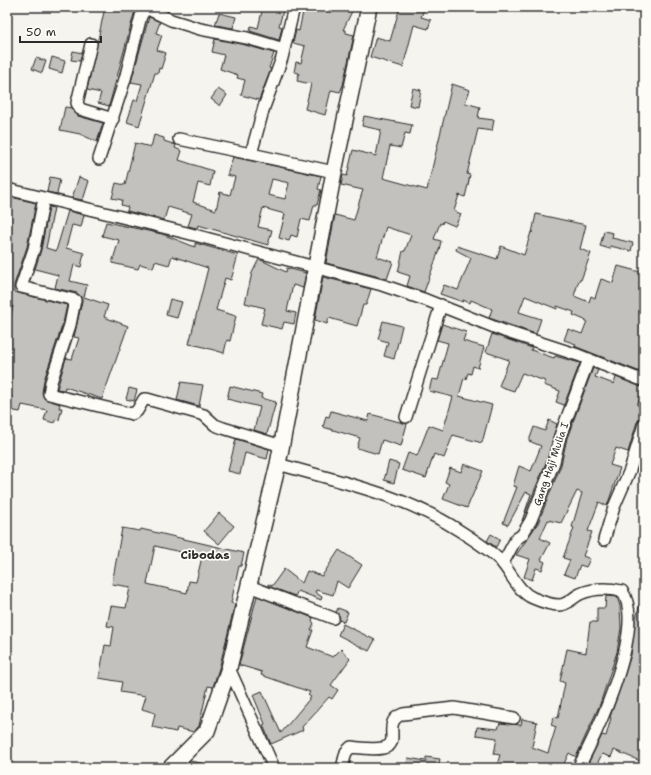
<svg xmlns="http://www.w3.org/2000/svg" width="651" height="775" viewBox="0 0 651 775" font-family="'Shantell Sans',sans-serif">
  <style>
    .building { fill: #c2c1be; stroke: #2b2b2b; fill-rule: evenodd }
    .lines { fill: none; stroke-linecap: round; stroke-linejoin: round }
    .street-casing { stroke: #2b2b2b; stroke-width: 14 }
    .secondary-casing { stroke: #2b2b2b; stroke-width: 18 }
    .street { stroke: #fdfcf7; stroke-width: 11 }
    .secondary { stroke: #fdfcf7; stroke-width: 15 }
    .labels { text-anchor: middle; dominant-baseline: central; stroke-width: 3.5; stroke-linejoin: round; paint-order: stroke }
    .street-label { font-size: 10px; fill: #2b2b2b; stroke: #fdfcf7 }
    .quarter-label { font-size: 12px; font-weight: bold; fill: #2b2b2b; stroke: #fdfcf7 }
  </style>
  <rect width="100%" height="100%" fill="#f5f4ef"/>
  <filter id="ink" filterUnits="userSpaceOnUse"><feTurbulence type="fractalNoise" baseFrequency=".025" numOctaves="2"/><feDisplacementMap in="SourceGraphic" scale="8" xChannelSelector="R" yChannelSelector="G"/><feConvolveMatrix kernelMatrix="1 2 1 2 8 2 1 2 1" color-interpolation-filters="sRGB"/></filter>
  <g filter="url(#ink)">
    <path class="building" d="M105,7H138L134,14L109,106L98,103L101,93L87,90Z
      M263,7H284L279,26L282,27L279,40L250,31L251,26L258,28Z
      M304,7H354L343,30H346V33L354,35L343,85L340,92L331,90L325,115L305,109L311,84L297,81L299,73L294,72L296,62L301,63L305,46L293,43L296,30L299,31Z
      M400,7H425L421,17L431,20L428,29L414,25L403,67L370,57L376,37L390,41Z
      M219,13L236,17L233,28L215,25Z
      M149,17L160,22L156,33L162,35L157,50L166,53L161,69L159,68L158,73H155L139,126L127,122L134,100L137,101L142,84L131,82Z
      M215,39L245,45L274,53L269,68L271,69L259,100L241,95L245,80L237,78L238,75L220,69L224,55L212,52Z
      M73,51L82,53L80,61L71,60Z
      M52,57L65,61L62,73L49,69Z
      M36,58L46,61L42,73L32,69Z
      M452,84L470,90L465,103L480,107L478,118L494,120L492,131L478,129L467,174L470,175L468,185L465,197L459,195L454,211L461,214L455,226L443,221L442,224L440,223L434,239L441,241L439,250L424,292L407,286L410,276L398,272L403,251H405L411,235L386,227L377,257L393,262L387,279L326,263L335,215L354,220L360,199L363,190L341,185L343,175L347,176L353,150L376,156L381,130L362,126L364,116L412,125L410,134L405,133L401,148L390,146L383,178L427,190Z
      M413,88L421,90L418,107L409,105Z
      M218,89L227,95L220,106L211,99Z
      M65,107L72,108L78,116L103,123L97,142L80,134L60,130Z
      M154,135L164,138V141L176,145L175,148L182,151L179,160L213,171L210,186L198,183L193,202L216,210L220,192L230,195L235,177L227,175L233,157L321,176L318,189L321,190L317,205H314L310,221L301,219L297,237L291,235L289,241L279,238L285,214L263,208L258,227L272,230L268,245L198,225L197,228L188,226L192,214L168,207L164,220L127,211L128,207L121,205L122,200L112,198L116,183L125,185L135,143L151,147ZM272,179L289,183L285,199L268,195Z
      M50,177L60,179L57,194L47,192Z
      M79,177L89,181L83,200L72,198Z
      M7,196L36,203L27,247L14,285V292L67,305L63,323L44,380L42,393L45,399L60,404L59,408H62L59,420L56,419L54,423L44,420L47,410L22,405L20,412L9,410L12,396L7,395V333L13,306L11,308H7Z
      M49,207L54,208L46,248L56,251L68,211L84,215L81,227L72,225L66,248L84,253L81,267L74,265L70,281L87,285L84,297L108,305L104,317L128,326L102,399L65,387L64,390L57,389L66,358L72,359L79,338L74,337L82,301V298L77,293L55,288L58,275L35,269L41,250Z
      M536,214L586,225L580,249L591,253L581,280H579L574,296L589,302L591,296L595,298L601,279L613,283L618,266L644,273L643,373L574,346L576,344L564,340L568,329L582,334L587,321L573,315L574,312L557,306V309L525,296L519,312L541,319L536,334L489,318L492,309L471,300L470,303L463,300V302L440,294L444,285L458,290L471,258L456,250L457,246L497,259L501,246L524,255L531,232L532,233Z
      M106,222L162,234L195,247V243L238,255L231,280L225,278L216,310L236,316L230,341L227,340L224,353L200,346L189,344L208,268L172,256L169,265L155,261L153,268L140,264L138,269L112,263L119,240L102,236Z
      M604,231L613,233L612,238L633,243L631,251L610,246V249L600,246Z
      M259,259L286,272L287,268L306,273L303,288L293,285L287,311L296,313L294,324L284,322L282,329L261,324L265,308L245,303L252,273Z
      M323,277L371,289L366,305H363L357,326L329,318L327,324L315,320Z
      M170,299L182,302L177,318L166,315Z
      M383,321L402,326L394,359L384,356L388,342L378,339Z
      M442,324L466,332L463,341L484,347L478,368L473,366L471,374L468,373L466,379L464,378L459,396L492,405L482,443L453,435L444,458L434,454L426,478L402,470L408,453L417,456L429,425L443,430L453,397L429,391L432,379L438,380L448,343L437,340Z
      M492,334L532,348L531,350L554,358L555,356L580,363L564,405L556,402L560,391L544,385L545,381L522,373L514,391L499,386L509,360L486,352Z
      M593,368L598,370L595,377L614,384L616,377L644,388L637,405L644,407V415L637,422L628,452L616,448L610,465L620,468L607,506L599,502L588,531L592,532L583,556L590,559L586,567L580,565L575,578L564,574L570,560L563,558L574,528L572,527L582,493L577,491L561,523L548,520L540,538L550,543L541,560L545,562L542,570L536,568L532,580L524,577L530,559L516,555L538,523L561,465L567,438Z
      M181,382L203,385L199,406L177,400Z
      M230,386L262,394L261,398L276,402L267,434L254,430L260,407L227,399Z
      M129,388L137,390L134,401L126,399Z
      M331,411L368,421L370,414L407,424L401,446L382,440L378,454L357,448L360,438L323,427L326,416L329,417Z
      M549,420L557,424L547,460L522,521L531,494L526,492L508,525L503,523L517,487L513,486L519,466L531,471L541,446L529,441L534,427L545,431Z
      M236,439L269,449L267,459L245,453L240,474L228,471Z
      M389,461L399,464L394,483L384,480Z
      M464,464L483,471L467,508L443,499L449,484L445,482L450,468L461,472Z
      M219,513L234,526L219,544L204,531Z
      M122,528L140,531L141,529L244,553L241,566H239L231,603L235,604L220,665L213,687L208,686L199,726L194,732L177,728L176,732L152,727L155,713L142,709L146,696L120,692L122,682L99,678L105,645L111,646L114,627L107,626L111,606L126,608L130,587L112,584ZM155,546L202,557L196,582L189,581L187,593L147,584Z
      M491,534L500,539L496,547L487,541Z
      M339,550L362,565L348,588L337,581L333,595L316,590L315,592L322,597L321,600L298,591L295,596L268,586V584L272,586L284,569L302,583L307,571L322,576Z
      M257,596L313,618L312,621L314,623L311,630H313L307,647L333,657L341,649L350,659L331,685L338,690L332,699L329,697L302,727L303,730L271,744L263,725L265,724L253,695L262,691L281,733L311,697L308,695L310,692L261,675L262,672L239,665Z
      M606,596L617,597L620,606L621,628L617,652L600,704L576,757L569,753L562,768H496L500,755L494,754L497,738L476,735L477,727L498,729L500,723L521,725L522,719L537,722L532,747L548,753L556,727L551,725L554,717L558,718L565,683L560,681L567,649L586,653L590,622H597V608H605Z
      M640,604H644V751L640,761L614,750L611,757L602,754L595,768H586L602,735L606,736L611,718L610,717L631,655L635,621Z
      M338,608L348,612L344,622L339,620L340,617L336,612Z
      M343,624L375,640L369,651L338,635Z
      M426,757L440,759L438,768H406L408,758L426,761Z
      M190,761L206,764L205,768H183Z"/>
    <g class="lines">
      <defs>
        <path id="street" d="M294,7L282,58L264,107L251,154L334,172
          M91,44L77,103L80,109L113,119
          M179,139L251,154
          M99,159L125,79L141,16L146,8L171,20L200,29L247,38L284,49
          M7,189L187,233L382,285L426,300L504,331L578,355L644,381
          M44,198L34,249L21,287L75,300L70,325L51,382L49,394L132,414L137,411L144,399H147L204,415L215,425L223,428L282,446
          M406,417L441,305
          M278,464C341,482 405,495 460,531C471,538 496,554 503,564C512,575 519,592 533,598C540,601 551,605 559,605C568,605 573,597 580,594C593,588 608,588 622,591C647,626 597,734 578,768
          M604,540L614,507L630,470L644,424
          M503,563L516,539L522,535L531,520L554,462L560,436L589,359
          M249,586L333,618
          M229,668L274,768
          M342,768L346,752L351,747C361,748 372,750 383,748C403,744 380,722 403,714L454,708L514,718"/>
        <path id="secondary" d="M170,768L207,731L229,668L278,464L334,172L369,7"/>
      </defs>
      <use href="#street" class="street-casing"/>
      <use href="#secondary" class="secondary-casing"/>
      <use href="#street" class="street"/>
      <use href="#secondary" class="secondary"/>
    </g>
  </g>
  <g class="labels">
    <g class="street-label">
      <text transform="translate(551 464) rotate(-71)">Gang Haji Mulia I</text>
    </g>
    <g class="quarter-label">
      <text x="205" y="555">Cibodas</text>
    </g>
  </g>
  <rect width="651" height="775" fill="none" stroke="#fdfcf7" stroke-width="24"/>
  <rect x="12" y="12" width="627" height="751" fill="none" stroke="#2b2b2b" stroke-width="1.5" filter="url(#ink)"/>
  <path d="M20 36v6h81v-6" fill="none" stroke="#2b2b2b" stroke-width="2"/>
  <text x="26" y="36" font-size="12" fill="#2b2b2b" stroke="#fdfcf7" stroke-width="3" paint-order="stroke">50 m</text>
</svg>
